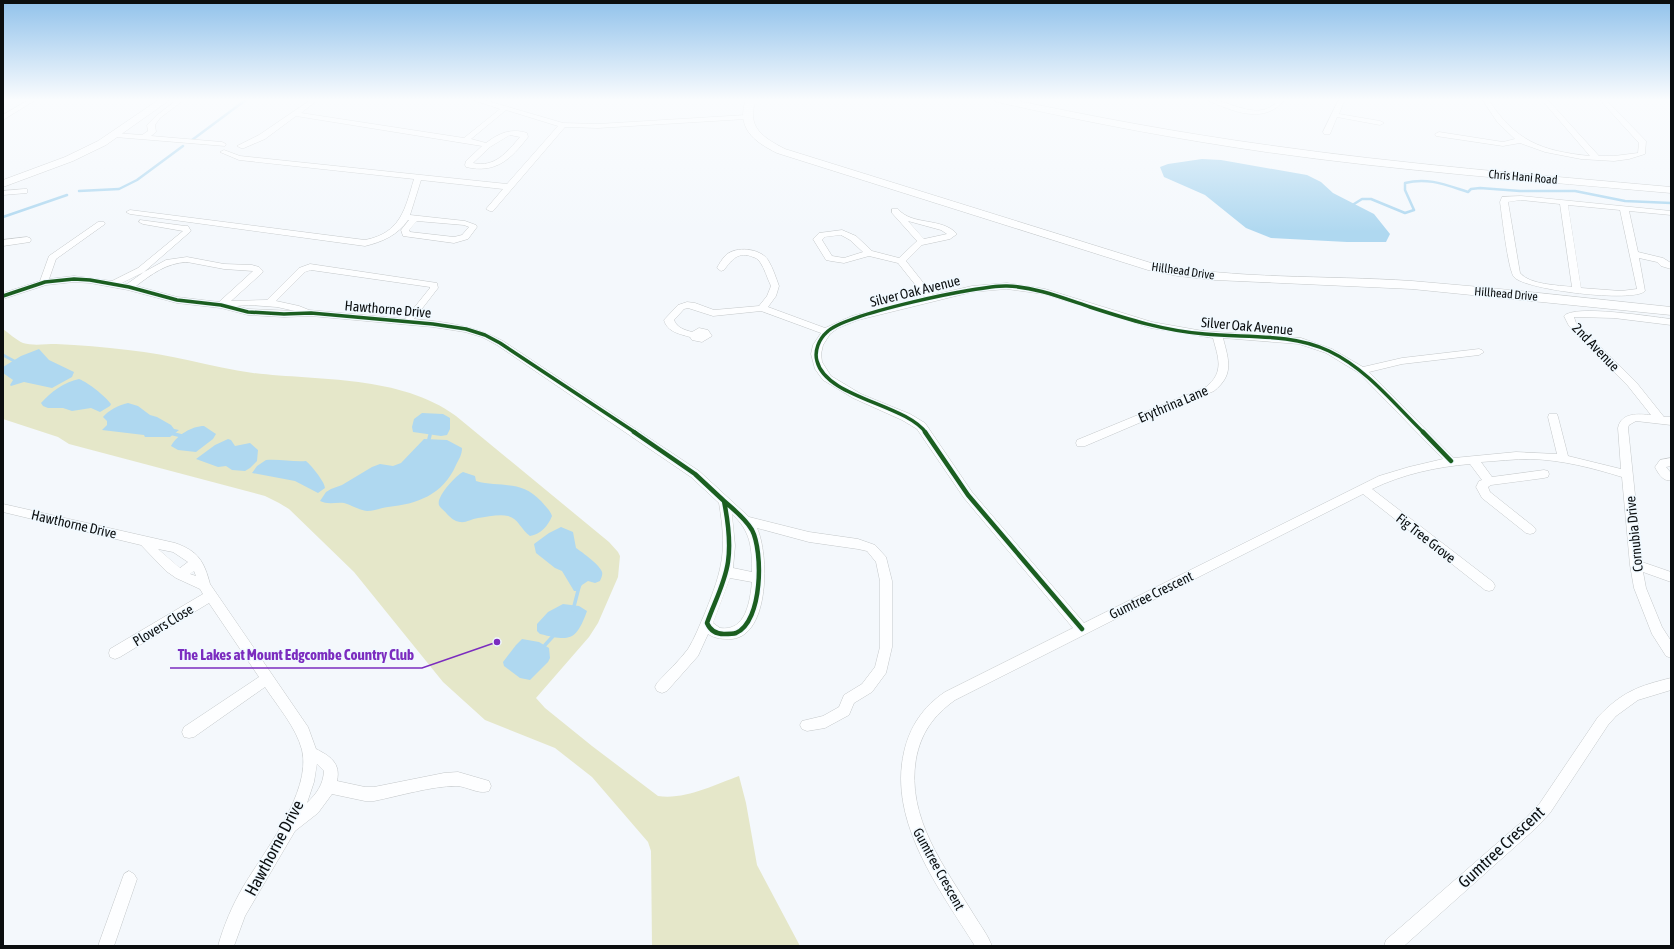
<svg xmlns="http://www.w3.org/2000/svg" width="1674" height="949" viewBox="0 0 1674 949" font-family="'Asap Condensed',sans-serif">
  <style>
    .green { fill: #e5e7c9 }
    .water { fill: #afd8f0 }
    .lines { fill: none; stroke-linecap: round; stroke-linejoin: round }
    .stream-far2 { stroke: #afd8f0; stroke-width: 2.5 }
    .stream-far1 { stroke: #afd8f0; stroke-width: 3 }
    .stream { stroke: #afd8f0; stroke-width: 3.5 }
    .street-casing { stroke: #c4c8ca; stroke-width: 1 }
    .secondary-casing { stroke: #c4c8ca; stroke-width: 1 }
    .street { fill: #fdfeff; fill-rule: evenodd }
    .secondary { fill: #fdfeff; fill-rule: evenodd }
    .cycleway-far1-casing { stroke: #f0f9ff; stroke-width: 5.5 }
    .cycleway-casing { stroke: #f0f9ff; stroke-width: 7 }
    .cycleway-far1 { stroke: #1b5e20; stroke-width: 3.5 }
    .cycleway { stroke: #1b5e20; stroke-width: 4.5 }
    .labels { text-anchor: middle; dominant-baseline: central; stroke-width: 3; stroke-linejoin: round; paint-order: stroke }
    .far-street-label { font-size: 12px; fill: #0b0e0f; stroke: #f0f9ff }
    .street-label { font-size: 14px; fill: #0b0e0f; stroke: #f0f9ff }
    .near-street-label { font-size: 17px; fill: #0b0e0f; stroke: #f0f9ff }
    .leader { fill: none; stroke: #7b2cbf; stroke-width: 1.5 }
    .callout-dot { fill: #7b2cbf; stroke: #f0f9ff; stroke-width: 1.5 }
    .callout-label { font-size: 15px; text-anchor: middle; font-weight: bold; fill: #7b2cbf; stroke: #f0f9ff; stroke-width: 3; stroke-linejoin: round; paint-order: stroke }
  </style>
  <rect width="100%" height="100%" fill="#f4f8fc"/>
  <path class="green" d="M3,329C9,333 16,340 23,343C33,346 45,344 56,344C80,345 104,347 128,350C171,354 211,367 253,373C318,381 400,375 456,416L609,542L618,552L620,556L618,577L598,623L589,637L536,698L545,708L592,746L658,796C685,800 714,785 739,776L746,803L757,865L800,946H652L651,851L648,842L592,777L555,748L485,720L443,682L354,572L289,509L279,503L265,496L69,444L58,437L3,419Z"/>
  <path class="water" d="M1202,159L1221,160L1307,175L1321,182L1333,193L1374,214L1390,234L1386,242H1347L1271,238L1246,228L1205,195L1164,177L1160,167L1168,164Z
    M39,349L49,360L74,372L72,377L52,388L24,382L11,386L10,385L13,380L3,373V367L21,356Z
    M79,379C89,383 105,396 111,404L110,406L100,412L91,408L72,411L63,408H48L43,406L41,403C51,392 64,382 79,379Z
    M128,403L138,406L150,415L157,417L171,425L174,429L179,430L170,437H145L144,435L102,430L107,425V421L103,417C108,411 118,405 128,403Z
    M422,413L443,414L450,418V429L447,435L441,436L413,432L412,427L414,419Z
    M204,426L216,434L213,439L196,452L178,450L171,446C177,435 192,426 204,426Z
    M228,439L231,440L235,446L250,443L258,450L257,461L250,468L245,471L232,470L226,466L218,467L196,459L215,445Z
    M424,439L447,440L462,448C462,455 459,459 456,465C443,495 417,504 388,507C381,508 374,511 367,511C358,510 352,505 344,503C336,502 328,505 320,501L326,492L331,489L342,485L372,467L380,464L393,466L401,463Z
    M266,460C280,459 294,462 306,461C311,465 325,482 325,488L318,493L295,481L252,473L257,466Z
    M463,472L475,476L476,481C500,488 521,479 541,501C545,506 550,510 552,516C548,526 541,534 530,536C521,530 519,519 508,516C499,514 487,517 478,518C471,519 466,523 460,522C454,521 451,518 447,514C445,511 440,508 439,505C436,497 456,475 463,472Z
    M561,527L573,532L576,548C582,552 601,566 602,572C603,575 601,578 600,581L595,583L588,581L582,585L578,591H574L562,571L555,568L536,553L534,544L549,533Z
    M563,604L579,606L587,611C576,642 569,641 540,634L537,631V624L548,612Z
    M522,639L539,642L549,648L550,658L548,662L530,680L520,678L504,666L503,662L516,645Z"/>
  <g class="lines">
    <path class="stream-far2" d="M192,140L247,99
      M79,191L119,189L137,180L183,146
      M1354,204L1362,199H1371L1405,213L1414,210L1405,190V183C1428,177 1446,185 1468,192L1471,189L1480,188L1520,191H1575L1625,201L1671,203
      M3,217L67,195"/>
    <path class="stream-far1" d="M3,355L16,362"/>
    <path class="stream" d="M170,433L186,437
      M429,439L430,435
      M573,610L579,587
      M545,645L555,634"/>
    <defs>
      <path id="street" d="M30,99H37L3,120V115Z
        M178,99H185L160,118L155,125L156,132L151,136L222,142L226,144L225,146L115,137L111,135L115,133L142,135L148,131L147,125L156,116Z
        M312,99H319L301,113L464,138L500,109L473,100L472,99H481L563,123L598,124L746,115L750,117L746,119L598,128L565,127L493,211H490L486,209L503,189L421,180L410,215L465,221L476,225L477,227L468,239L454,243L403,236L401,230L409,220H408C398,235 382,242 365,246L130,214L126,212L130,210L365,240C401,233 405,209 414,179L239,160L220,152L224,150L240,156L507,184L558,126L506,110L471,139L486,143C499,133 511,128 527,133L528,137C511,159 496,174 466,167L465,165L466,161L482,146L296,116L265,139L244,148H241L237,146L259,135ZM510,135L520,137C507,152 495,168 473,163L490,147ZM417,221L464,225L469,227L462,235L454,237L410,232L409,230Z
        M1206,99C1229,99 1260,125 1279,99H1285C1265,126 1232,111 1207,100Z
        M1339,99H1345L1339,114L1380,121L1384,123L1380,125L1337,117L1330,134H1324L1323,132Z
        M1482,99H1488C1515,141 1541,151 1590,156L1541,99H1547L1599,156H1614L1638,153L1639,143L1599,99H1605L1646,141L1645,154L1629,159L1614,161L1581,159L1545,152L1520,143L1503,146L1436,136L1435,134L1439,132L1503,142L1515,139L1498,123Z
        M24,189H27V193L3,195V191Z
        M1521,196L1671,211V215L1629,211L1638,252L1663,258L1671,263V269L1661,266L1657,262L1639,258L1645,291C1634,303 1525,290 1514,277C1508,270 1502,215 1500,202L1502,197ZM1521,200L1560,204L1572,287C1558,285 1530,285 1520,273L1508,202ZM1568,205L1620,210L1637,289L1621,291L1581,288Z
        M892,209H898C912,226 942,217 957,234L950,239L922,245L906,261L933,295L972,286L1007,283L1045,289L1152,322L1203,331L1301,338L1332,349L1363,367L1402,358L1479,349L1482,350L1484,352L1479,355L1402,364L1369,372L1454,458L1516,452L1557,454L1548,417L1549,414H1557L1558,417L1568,456L1621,469L1618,428C1621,412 1639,414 1651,415L1628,386L1569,326L1564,316C1574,304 1653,317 1671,319V325L1614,318L1574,317L1576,323L1636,382L1664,417H1671V425L1636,421L1629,425L1628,428L1642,562L1671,572V582L1643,572L1646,588L1662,627L1671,641V658L1666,656L1652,634L1634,588L1630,565L1622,477C1593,468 1562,460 1531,459C1514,459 1497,461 1481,462L1492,477L1544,470L1548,471L1549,474L1548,477L1544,478L1491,485L1488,487L1490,492L1534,527L1536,530L1534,533L1530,534L1526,533L1482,498L1476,487L1479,481L1482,480L1470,464C1436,467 1403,474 1372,489L1493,582L1495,586L1493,590L1489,591L1485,590L1363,494L955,700C933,716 921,733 916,759C906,818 945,867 974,915C980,925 988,935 992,946H975C940,890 888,822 904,752C910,726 923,707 945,692L1073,628L964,498L917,429L902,420L853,398L823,380L815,369L811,354L813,345L821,333L761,311L713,316L688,308L684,309L674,320C677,328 685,330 692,332L699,328L708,330L712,336L702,342L692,340L690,337C680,334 667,332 664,320L678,305L687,302L695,303L714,310L759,306L767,296L771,286C767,278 765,269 760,262C758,259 756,258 753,257C739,251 732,259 724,270L721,271L717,268C719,264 722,259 726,255C736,246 760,248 768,260C773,268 776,278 779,286L776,296L768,307L825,328L852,316L925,297L898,263L869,256L844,263L831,261L826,260L813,239L819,233L842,230L856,236L872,251L899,258L917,241L892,213ZM908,221L941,230L947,234L924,239ZM841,235L850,240L863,252L844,258L832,256L822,240L825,237ZM1007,289L1044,294L1151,328L1213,338C1218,357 1225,372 1206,387L1077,440L1076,443L1077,446H1085L1214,391C1234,375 1229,361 1223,338L1299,344L1326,353L1359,373L1443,459L1409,467L1379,476L1084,623L972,492L925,423L910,414L861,394L831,376L822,362L821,354L823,345L830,334L838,328L858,320L972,292Z
        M140,220L185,226H188L191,231L144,272L166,260L187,257L224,264L252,265L259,267L263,271L262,273L231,301L267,300L299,268L310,264L437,283L438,288L414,319C446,322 475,326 503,341L699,471L749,517L809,532L858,539L875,545L886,557L892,581V647L886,673L872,692L854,703L849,715L825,728L807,731L802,729L800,725L802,721L823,716L839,707L844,695L862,684L875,667L880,647V581L876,562L867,551L858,549L809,542L757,528C769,554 770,635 732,639C723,639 716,639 708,634L698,656L667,691L662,693L657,691L655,687L657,683C667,672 679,661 688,649C695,638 700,624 705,613C723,568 727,551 719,503L691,477L497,345L482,337L465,332L433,327L311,316L284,317L248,315L221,308L177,303L128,290L90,283L74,282L46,285L3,299V293L40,281L49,256L98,222H104L105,224L56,259L49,279L74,276L112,281L138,268L183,231L143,224L139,222ZM187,262L224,269L253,271L219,302L177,297L136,286C152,274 166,263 187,262ZM311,270L430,287V288L405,319L309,310L299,306L276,301L305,272ZM144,272L127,284L122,283ZM249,305L277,307L295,311L248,309L236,306ZM732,514C751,531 752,548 752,572L733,568L735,546ZM730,578L752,582C750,601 746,632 720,628L713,623Z
        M27,237L30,238L31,240L30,242L3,246V240Z
        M1671,458V466L1666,467L1671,473V480C1663,482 1658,473 1655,467L1660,460Z
        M3,504L175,543C198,551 204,561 210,584L308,727L316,749C330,756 341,763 337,781L365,787H374L444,773L458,772L489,781L491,786L489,791C478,795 467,786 456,786C432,786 399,796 374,801H365L332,794L318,813L295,831L245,916L234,946H218C224,925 232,906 243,887C263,853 312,792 302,750C296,727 278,707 265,687L194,737L189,738L184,737L182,732L184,727L259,677L209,603L120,657L115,659L110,657L109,653L110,649L203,594L200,589L176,578L166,571L141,545L3,512ZM158,549L173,552L188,562L180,568ZM194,571L196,576L190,574ZM317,764L324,771C323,785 317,793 307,803L314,782Z
        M1671,678V690L1638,700L1616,716L1608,725L1550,813L1536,828L1404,946H1384L1386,940L1526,818L1540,803L1598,717C1622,692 1638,686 1671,678Z
        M129,871L134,874L137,879L114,946H98L124,874Z"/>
      <path id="secondary" d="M160,99H171L106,145L73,161L3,187V180L65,157L98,141Z
        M746,99H756C746,127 762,137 785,149L1151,263C1236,280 1325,275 1412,281C1499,288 1585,298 1671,307V315L1412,289L1215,280L1178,276L1148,270L777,153C753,141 736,128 746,99Z
        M992,99H1009C1095,117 1180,133 1267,145C1401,164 1536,175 1671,187V193C1536,181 1400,171 1266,152C1176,139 1086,122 997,102Z"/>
    </defs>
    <use href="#street" class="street-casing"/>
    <use href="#secondary" class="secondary-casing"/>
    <use href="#street" class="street"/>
    <use href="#secondary" class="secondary"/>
    <defs>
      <path id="cycleway-far1" d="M3,296L45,282L74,279L90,280L129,287L177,300L221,305L248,312L284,314L311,313L433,324L466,329L485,335L500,343L636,433
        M926,433C906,404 826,398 817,361C814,351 819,339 827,332C845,314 979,285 1007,286C1036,287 1063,298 1090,307C1127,319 1165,331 1205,334C1246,338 1291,333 1329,351C1367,369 1394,404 1424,433"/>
      <path id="cycleway" d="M634,432L695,474L724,501
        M925,432L968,495L1082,629
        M1423,432L1451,461
        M724,501C734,510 745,518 752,530C763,551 763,621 736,633C733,634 727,634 724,634C716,634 710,630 707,623C714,603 725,583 728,562C731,542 728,521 724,501Z"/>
    </defs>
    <use href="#cycleway-far1" class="cycleway-far1-casing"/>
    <use href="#cycleway" class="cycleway-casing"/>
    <use href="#cycleway-far1" class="cycleway-far1"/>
    <use href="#cycleway" class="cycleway"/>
  </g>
  <linearGradient id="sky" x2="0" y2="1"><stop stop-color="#91c2eb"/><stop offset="0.43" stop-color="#fafcfe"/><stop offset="1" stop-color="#fafcfe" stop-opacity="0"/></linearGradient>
  <rect width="1674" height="232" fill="url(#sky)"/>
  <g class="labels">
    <g class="far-street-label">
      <text transform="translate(1523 177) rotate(5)">Chris Hani Road</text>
      <text transform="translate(1183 271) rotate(8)">Hillhead Drive</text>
      <text transform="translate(1506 294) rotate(5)">Hillhead Drive</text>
    </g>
    <g class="street-label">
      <text transform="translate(915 291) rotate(-14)">Silver Oak Avenue</text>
      <text transform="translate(388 309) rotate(5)">Hawthorne Drive</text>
      <text transform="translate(1247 326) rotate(5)">Silver Oak Avenue</text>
      <text transform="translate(1596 347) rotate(46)">2nd Avenue</text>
      <text transform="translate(1173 404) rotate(-23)">Erythrina Lane</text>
      <text transform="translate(74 524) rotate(13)">Hawthorne Drive</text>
      <text transform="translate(1634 534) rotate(-96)">Cornubia Drive</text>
      <text transform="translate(1426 538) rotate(38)">Fig Tree Grove</text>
      <text transform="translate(1151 595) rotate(-26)">Gumtree Crescent</text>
      <text transform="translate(163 625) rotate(-31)">Plovers Close</text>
      <text transform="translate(939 869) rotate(61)">Gumtree Crescent</text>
    </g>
    <g class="near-street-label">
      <text transform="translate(1501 847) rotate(-43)">Gumtree Crescent</text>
      <text transform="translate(274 848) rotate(-62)">Hawthorne Drive</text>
    </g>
  </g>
  <path class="leader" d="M497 642L422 668H170"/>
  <circle class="callout-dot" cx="497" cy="642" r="4"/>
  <g class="callout-label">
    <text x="296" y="660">The Lakes at Mount Edgcombe Country Club</text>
  </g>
  <rect width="1674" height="949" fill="none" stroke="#0b0e0f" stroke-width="8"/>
</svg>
